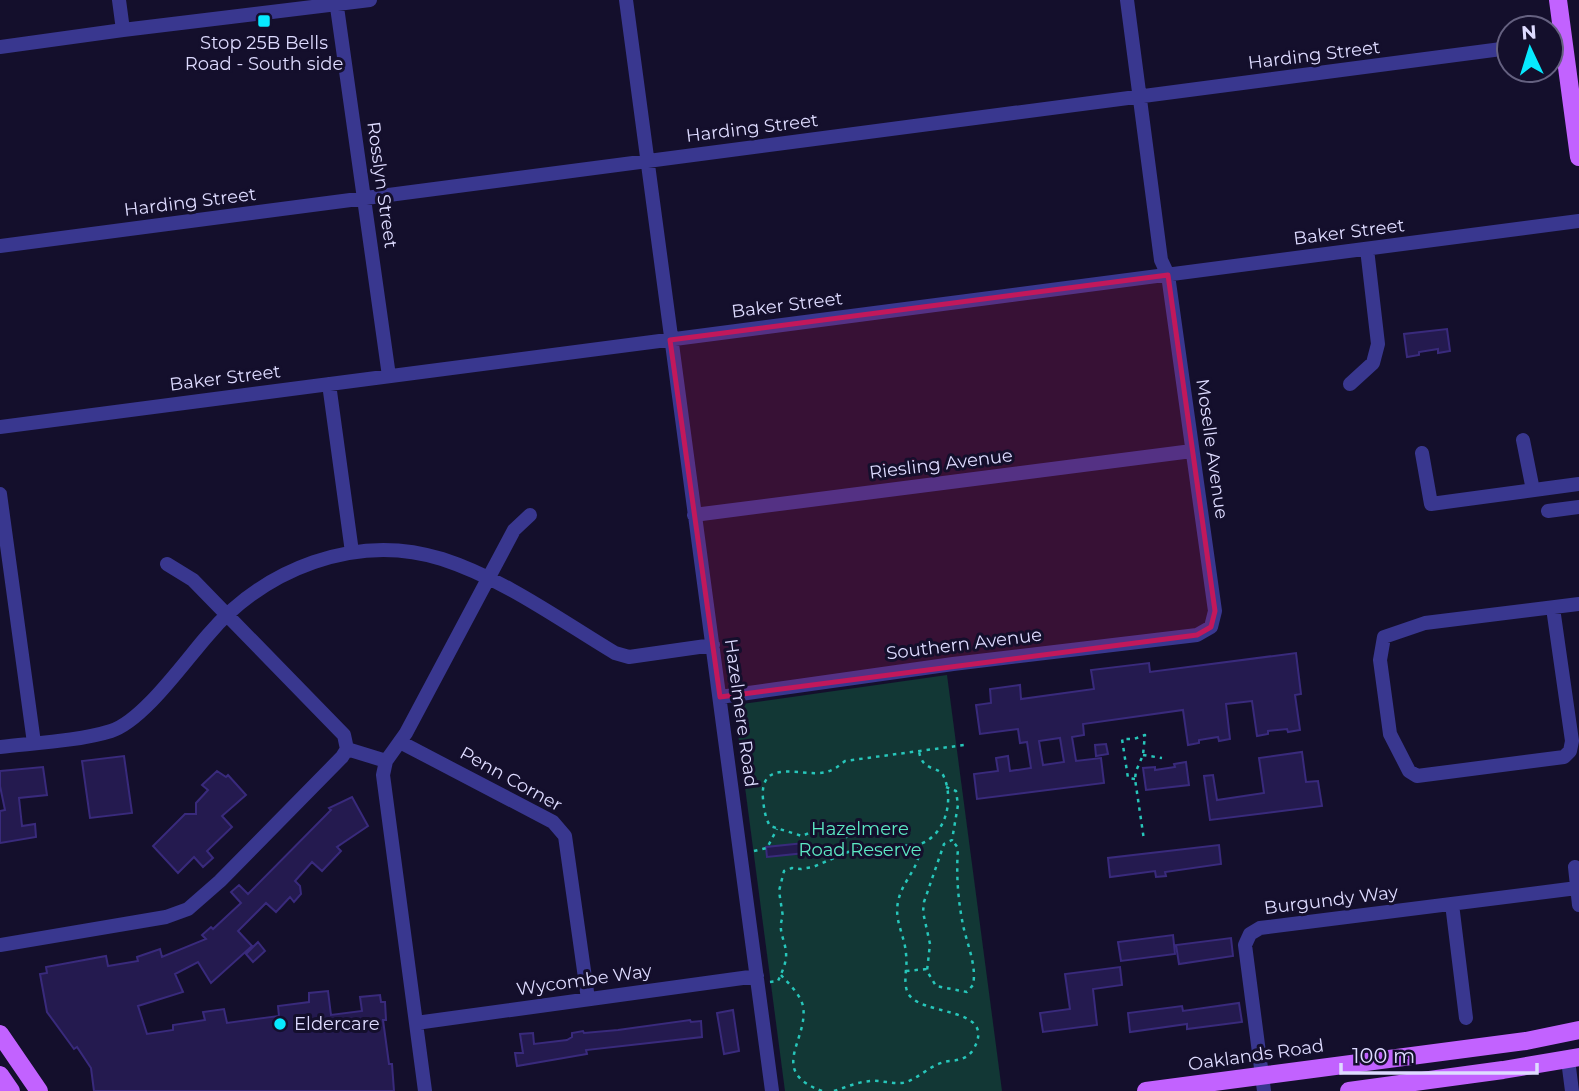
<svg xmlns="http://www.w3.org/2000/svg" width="1579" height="1091" viewBox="0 0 1579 1091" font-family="Montserrat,sans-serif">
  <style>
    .green { fill: #123735 }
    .building { fill: #241a4f; stroke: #392a7c; stroke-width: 2; fill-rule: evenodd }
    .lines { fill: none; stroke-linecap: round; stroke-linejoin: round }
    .path { stroke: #27c6ba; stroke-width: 2.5; stroke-dasharray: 3.5 5; stroke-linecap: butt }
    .minor { stroke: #39378f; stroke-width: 14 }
    .major { stroke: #c262ff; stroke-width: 18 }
    .marked { fill: #c2185b; fill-opacity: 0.2; stroke: #c2185b; stroke-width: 5; stroke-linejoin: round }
    .poi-dot { fill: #07eaff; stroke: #140f2c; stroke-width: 2.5 }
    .labels { text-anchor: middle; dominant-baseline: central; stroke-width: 6; stroke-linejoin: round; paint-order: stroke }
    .poi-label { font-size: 18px; fill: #dedbff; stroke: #140f2c }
    .street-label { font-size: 18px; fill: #dedbff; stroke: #140f2c }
    .park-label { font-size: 18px; fill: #5de9c4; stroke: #140f2c }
  </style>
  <rect width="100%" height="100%" fill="#140f2c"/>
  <path class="green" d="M947,675L1002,1091H785L735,711L742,704Z"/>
  <path class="building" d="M1447,329L1450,351L1438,353V349L1419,352V355L1407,357L1404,334Z
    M1296,653L1301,694L1295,695L1300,730L1288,732L1287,729L1268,731V734L1257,736L1252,701L1226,704L1230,739L1219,741L1218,737L1199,740V743L1188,745L1183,710L1083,724L1084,735L1072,737L1076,761L1101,758L1104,783L977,799L974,774L998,771L996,758L1008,756L1010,771L1031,768L1027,742L1020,743L1018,729L980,734L976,705L991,703L990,689L1020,685L1021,699L1094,689L1091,670L1149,663L1150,672ZM1060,738L1064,762L1043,765L1039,741Z
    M1106,744L1108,754L1096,756L1095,745Z
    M1302,752L1306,782L1318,781L1322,806L1210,820L1204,776L1213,775L1217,800L1264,793L1259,758Z
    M124,756L132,813L90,818L82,761Z
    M1186,762L1189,785L1146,790L1143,768L1155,767V770L1175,767L1174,764Z
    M43,767L47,795L19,798L22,826L35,824L36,837L0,843V811L5,810L0,786V771Z
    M217,771L226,777L228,775L246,795L222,816L232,827L207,851L213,858L203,867L194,857L178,873L153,846L185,814H196V803L208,790L202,785Z
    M352,797L368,826L337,847L341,851L322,871L312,862L295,881L300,886L301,894L294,902L290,897L276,912L266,903L238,931L252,946L211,983L198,962L175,974L183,992L138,1006L147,1034L173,1030V1025L205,1020L203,1012L224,1009L227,1023L279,1016L278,1006L309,1002V993L328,991L331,1015L362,1011L360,997L380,995L381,1002H385L386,1020H383L389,1064H392L394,1091H94L91,1068L77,1047L74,1049L47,1012L40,974L47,973L46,967L106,956L108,966L138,961L137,957L160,949L162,957L206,939L202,935L211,927L213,929L241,903L231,892L239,885L248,894L331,810L329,808Z
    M804,843L805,853L767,857L766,847Z
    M1219,845L1221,864L1165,872L1166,876L1156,877L1155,871L1110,877L1108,858Z
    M1173,935L1175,954L1121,961L1118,942Z
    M1231,938L1233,956L1179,964L1176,945Z
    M258,942L265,951L253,962L246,954Z
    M1120,967L1122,985L1093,989L1097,1025L1043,1032L1040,1013L1070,1009L1065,974Z
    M1239,1003L1242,1022L1187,1029V1024L1130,1032L1128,1013L1182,1006L1183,1011Z
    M733,1010L739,1051L724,1054L717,1013Z
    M690,1020L691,1022L701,1021L702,1037L586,1050L587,1054L517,1066L515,1053H523L520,1034L533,1033L534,1044L567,1040L572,1037V1033L583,1031L584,1033L618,1030Z"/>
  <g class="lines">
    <path class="path" d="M1143,755L1162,758
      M1135,779L1128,778L1122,739H1134L1145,735L1143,755L1136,771L1135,779L1144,840
      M946,787L956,791L958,805L952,840L944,844L924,902L923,912L930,944L927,971L936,986L967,992L973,985C977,966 967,944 963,925C958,900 956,875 958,848L952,840
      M860,849L841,832L829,829L816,830L802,836L770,826C765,817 764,809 763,799C759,756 803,778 826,772C834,770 839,766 845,761L964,745
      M754,851L767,848L777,829
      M906,971L927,969
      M781,975C789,984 800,994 803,1006C809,1040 767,1071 822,1091
      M770,982L778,981C782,972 787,962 786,952C785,940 777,929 783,917L779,891L784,871L792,868L801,869L813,867L848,852L920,844C946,835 954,800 944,777C940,765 922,773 919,751
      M834,1091C846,1087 858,1082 870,1081C881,1080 891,1084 902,1083C919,1080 930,1063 950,1061C959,1060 967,1059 973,1050C1000,1004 916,1018 907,991C903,979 908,966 906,954C905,936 894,921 898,902C902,880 921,868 920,844"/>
    <path class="minor" d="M119,0L123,30
      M336,0L389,376
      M626,0L772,1091
      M0,47L123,30L370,0
      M0,246L1509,48
      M329,384L352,552
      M1350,384L1373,363L1378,344L1367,249
      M0,427L1579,221
      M1523,440L1533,490
      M1422,453L1431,504L1579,484
      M0,494L34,743
      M1548,511L1579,507
      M694,515L1192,451
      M167,564L193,580L344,735L347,749L386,761
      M1553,608L1572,741L1570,751L1564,757L1417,776L1409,771L1390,734L1380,660L1384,637L1425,623L1579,604
      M720,697L953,664L1197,635L1211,627L1215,611L1168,275L1161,260L1127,0
      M400,742L553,822L565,836L588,999
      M0,747C34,743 79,741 111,731C143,721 185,661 208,635C264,569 356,532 442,559C504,579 560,620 615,653L629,657L713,645
      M1575,867L1579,905
      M1452,904L1466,1018
      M0,945L166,917L188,909L220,881L342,757L347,749
      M416,1023L757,976
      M1568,1060L1572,1091
      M425,1091L383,775L386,761L406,733L514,530L530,515
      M1264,1091L1245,945L1250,934L1260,928L1577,888"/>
    <path class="major" d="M1558,0L1579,157
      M0,1034L39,1091
      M0,1075L11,1091
      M1146,1091L1526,1041L1579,1030
      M1349,1091L1503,1070L1579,1057"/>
  </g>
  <path class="marked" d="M1168,275L1215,611L1211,627L1197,635L720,697L670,340Z"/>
  <g class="poi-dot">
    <rect x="257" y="14" width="14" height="14" rx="3.5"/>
    <circle cx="280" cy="1024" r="7"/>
  </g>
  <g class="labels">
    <g class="poi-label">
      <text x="264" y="43">Stop 25B Bells<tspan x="264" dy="21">Road - South side</tspan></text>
      <text x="294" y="1024" text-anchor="start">Eldercare</text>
    </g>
    <g class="street-label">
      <text transform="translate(1314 55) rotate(-7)">Harding Street</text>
      <text transform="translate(752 128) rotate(-7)">Harding Street</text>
      <text transform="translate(382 185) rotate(82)">Rosslyn Street</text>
      <text transform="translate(190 202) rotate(-7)">Harding Street</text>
      <text transform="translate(1349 232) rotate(-7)">Baker Street</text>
      <text transform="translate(787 305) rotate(-7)">Baker Street</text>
      <text transform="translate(225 378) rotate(-7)">Baker Street</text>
      <text transform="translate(1212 449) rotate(82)">Moselle Avenue</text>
      <text transform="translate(941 464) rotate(-7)">Riesling Avenue</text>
      <text transform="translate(964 644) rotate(-7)">Southern Avenue</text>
      <text transform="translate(741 713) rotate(82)">Hazelmere Road</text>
      <text transform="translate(511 779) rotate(29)">Penn Corner</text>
      <text transform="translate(1331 900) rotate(-7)">Burgundy Way</text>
      <text transform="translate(584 980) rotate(-8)">Wycombe Way</text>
      <text transform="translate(1256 1055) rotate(-8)">Oaklands Road</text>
    </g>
    <g class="park-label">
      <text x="860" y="829">Hazelmere<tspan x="860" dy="21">Road Reserve</tspan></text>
    </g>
  </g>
  <g transform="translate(1530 49) rotate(356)"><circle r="33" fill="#140f2c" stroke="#656180" stroke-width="2"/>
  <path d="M0-5L12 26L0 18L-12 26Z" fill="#07eaff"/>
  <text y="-10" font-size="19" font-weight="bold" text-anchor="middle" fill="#dedbff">N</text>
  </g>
  <path d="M1341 1063v10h196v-10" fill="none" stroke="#dedbff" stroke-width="3.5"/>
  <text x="1352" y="1063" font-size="21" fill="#dedbff" stroke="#140f2c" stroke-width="5" paint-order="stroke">100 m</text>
</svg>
